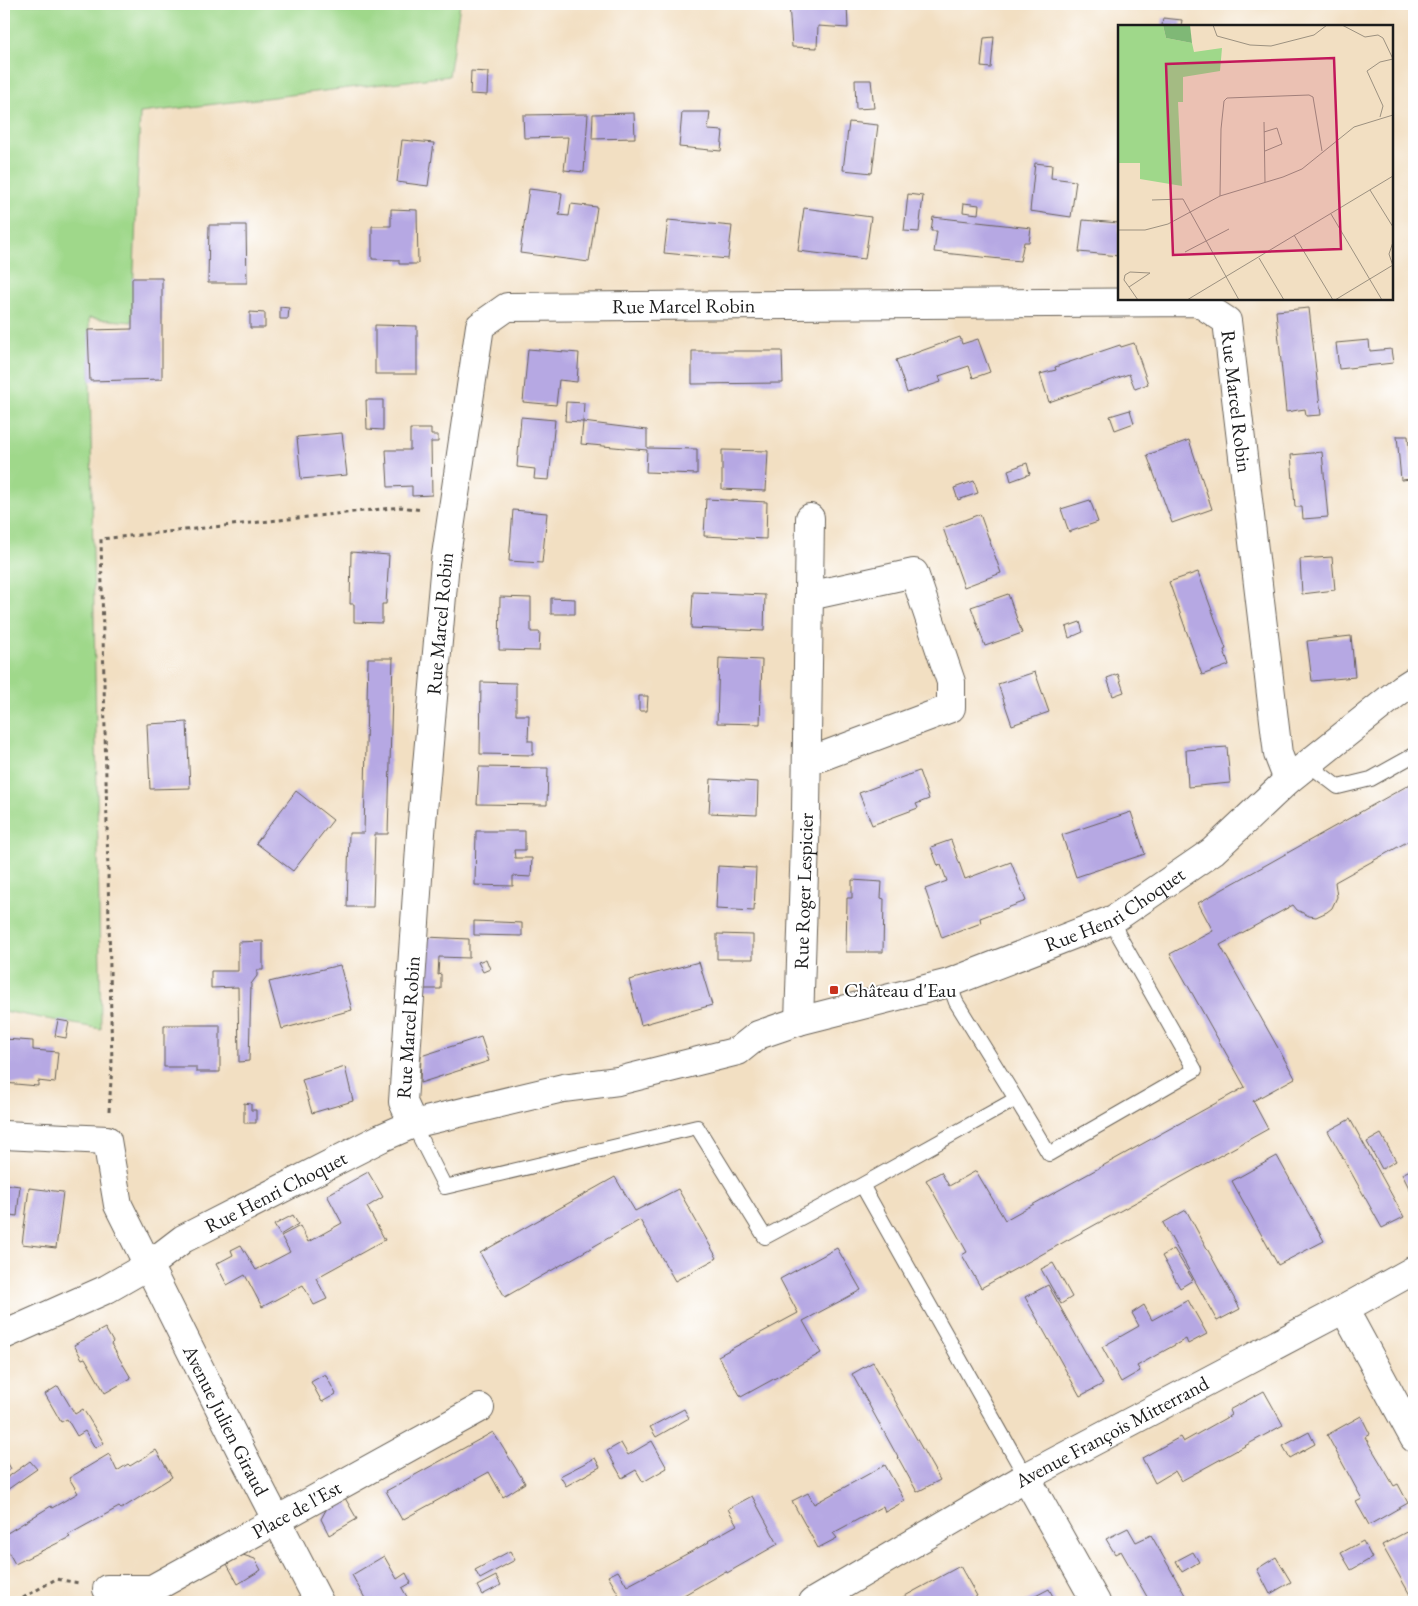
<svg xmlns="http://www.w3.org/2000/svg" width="1418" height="1606" viewBox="0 0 1418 1606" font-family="'EB Garamond',serif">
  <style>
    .green { fill: #9fd88a; stroke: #5e7a53 }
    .building { fill: #b6a8e3 }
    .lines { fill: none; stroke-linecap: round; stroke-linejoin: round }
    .service-casing { stroke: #676056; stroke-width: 16 }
    .minor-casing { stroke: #676056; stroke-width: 30 }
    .tertiary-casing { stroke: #676056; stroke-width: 30 }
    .path { stroke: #676056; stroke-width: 3; stroke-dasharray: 4 4; stroke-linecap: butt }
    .service { stroke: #fff; stroke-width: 14 }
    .minor { stroke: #fff; stroke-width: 28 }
    .tertiary { stroke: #fff; stroke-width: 28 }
    .poi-dot { fill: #c8321e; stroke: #fff; stroke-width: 2 }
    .labels { text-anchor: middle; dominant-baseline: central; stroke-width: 4; stroke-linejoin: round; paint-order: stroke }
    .street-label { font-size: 20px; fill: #1c1c1c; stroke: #fff }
    .poi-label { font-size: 20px; fill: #1c1c1c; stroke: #fff; text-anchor: start }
    .inset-road { fill: none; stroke: #9c9180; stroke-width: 1 }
    .view { fill: #c2185b; fill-opacity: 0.15; stroke: #c2185b; stroke-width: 2.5 }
    .inset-edge { fill: none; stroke: #1c1c1c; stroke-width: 2.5 }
  </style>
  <rect width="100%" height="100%" fill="#fff"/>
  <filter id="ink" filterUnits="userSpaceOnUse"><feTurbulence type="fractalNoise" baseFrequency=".02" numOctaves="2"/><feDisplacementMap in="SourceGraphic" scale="10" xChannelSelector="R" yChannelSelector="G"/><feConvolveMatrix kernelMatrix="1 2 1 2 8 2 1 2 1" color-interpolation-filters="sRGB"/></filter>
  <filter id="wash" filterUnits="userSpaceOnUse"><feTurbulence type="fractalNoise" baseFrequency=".0096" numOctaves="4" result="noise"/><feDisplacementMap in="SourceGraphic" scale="20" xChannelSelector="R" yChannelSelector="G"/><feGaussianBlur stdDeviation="1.12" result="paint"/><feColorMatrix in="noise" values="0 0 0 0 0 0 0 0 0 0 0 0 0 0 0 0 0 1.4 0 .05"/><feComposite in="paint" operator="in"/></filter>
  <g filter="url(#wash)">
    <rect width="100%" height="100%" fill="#f2dfc2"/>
    <path class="green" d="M4,4H460L449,76L140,113L132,322L89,318L101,1029L4,1011Z"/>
    <g id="blocks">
      <path class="building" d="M789,4H847L848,28L818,26L817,48L792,47Z
        M1158,4H1180V5L1159,8Z
        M1163,18L1182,20L1181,26H1162Z
        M994,37L991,68L981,67L984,38Z
        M471,71L488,72L487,95L470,94Z
        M855,80H871L874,108L856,109Z
        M682,112H710L708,130L723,131L721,151L679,147Z
        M634,113L635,138L592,139L593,114Z
        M588,114L584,172L564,170L568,137L524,138L523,115Z
        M849,122L878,125L872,173L843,170Z
        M402,140L434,143L428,186L397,182Z
        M1035,163L1052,165L1051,178L1076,181L1071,217L1030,211Z
        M529,189L562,193L559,215L569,216L571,204L597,207L589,262L520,253Z
        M908,194L923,196L919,232L904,231Z
        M964,203L979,205L978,214L963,212Z
        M804,208L871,217L865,259L798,251Z
        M391,209L417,210L418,264H399V260L372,259V226H391Z
        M933,217L1031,228L1029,242H1024L1020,261L934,252L937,231H931Z
        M668,220L732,226L728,259L664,253Z
        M1083,220L1119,223V256L1079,252Z
        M209,225H246L247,283H208Z
        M132,278H162V379L90,381L88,330L132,329Z
        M280,307L289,308L288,319H280Z
        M1309,308L1321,415L1306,416L1305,409L1286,412L1276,311Z
        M250,312L265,313V328H250Z
        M375,325L417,326V374H375Z
        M960,337L962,344L978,339L990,372L973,378L969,366L939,376L941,382L907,393L896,360Z
        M1369,340L1370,351L1391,349L1393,363L1339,369L1336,343Z
        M1134,343L1148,384L1135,389L1129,374L1049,402L1040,374L1056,370L1055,367L1120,345L1121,347Z
        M528,349L579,353L577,382L559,380L556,405L523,402Z
        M692,351H782L783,383L692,384Z
        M366,400H383V430L367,429Z
        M566,402L584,403L583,422L565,421Z
        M1130,410L1134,423L1115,430L1110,416Z
        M521,417L555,420L549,480L534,479L535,469L517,467Z
        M583,422L647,430V448L697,449V474L646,472L647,450L581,444Z
        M410,429H431V435H438V442H431L432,495L412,496V486L388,487L386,450H410Z
        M342,433L347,475L301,479L297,437Z
        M1397,436H1408L1412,479L1401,480Z
        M1189,440L1212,509L1172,523L1147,455Z
        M722,450L768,451L766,491L722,489Z
        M1322,452L1328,517L1303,519L1302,507H1295L1291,455Z
        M1027,463L1030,474L1011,481L1008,470Z
        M974,481L978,493L958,500L954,488Z
        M706,499L767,502L766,539L704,536Z
        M1090,500L1098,522L1069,532L1061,509Z
        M513,510L547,513L542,563L509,561Z
        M980,514L1001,573L964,587L943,528Z
        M351,552L389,555L386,604H382V623L354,622V604H350Z
        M1332,557L1335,590L1302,594L1300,559Z
        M1198,572L1226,649L1224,650L1229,665L1202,675L1169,582Z
        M693,592L765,595L764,631L691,628Z
        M1008,594L1022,633L985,646L971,607Z
        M500,597L531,598V632H540L539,651L499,650Z
        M551,598L575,599V614H551Z
        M1080,622L1083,632L1069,638L1066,627Z
        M1351,636L1355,677L1312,681L1307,641Z
        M368,658H393L388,834H375L373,907H347L349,833H364Z
        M719,658L762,660L760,724L717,723Z
        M1035,672L1049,712L1012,725L998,684Z
        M1118,674L1124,692L1113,696L1107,678Z
        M481,682L516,683V715H529L528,741H533V755L480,754Z
        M639,696H648L647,711H639Z
        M187,722L190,788L150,789L147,724Z
        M1227,747L1230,783L1188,787L1186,750Z
        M479,767L548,768L547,805L477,804Z
        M919,771L929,799L916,804L918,808L872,825L859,793Z
        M711,779L758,782L757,815L709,813Z
        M1414,782V838L1335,882L1337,897L1332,908L1327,912L1316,917L1309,916L1297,910L1293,905L1220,945L1295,1078L1253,1101L1268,1129L981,1288L962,1255L967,1252L926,1180L941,1172L949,1186L976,1171L1005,1220L1245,1087L1170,954L1213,931L1198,903Z
        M296,791L333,820L293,871L256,843Z
        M1131,812L1145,854L1076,877L1062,835Z
        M476,831H525V850H514L515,858H532L531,877L513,876V886L475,885Z
        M951,840L965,879L1011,862L1026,901L980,918L981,923L942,938L925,889L947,881L941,865L938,866L931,847Z
        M718,866L756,868L754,911L716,909Z
        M852,880L882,882L881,898L884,899L883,952H846L847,898H852Z
        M474,921L522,923V936L474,935Z
        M717,934L753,935V959H717Z
        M426,937L469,939V958L439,957L438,975L441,974V989H424Z
        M263,941V970H257V976L251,984L249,1061L239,1062L238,987L211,988V971H238V942Z
        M486,959L490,969L483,972L478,962Z
        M699,962L712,1005L641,1025L629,980Z
        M340,965L352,1010L282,1029L269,982Z
        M58,1020L69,1022L66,1038L55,1036Z
        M164,1025H220V1072H196V1067H164Z
        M481,1037L489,1061L420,1083L421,1056Z
        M4,1039L33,1041V1050L58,1052L55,1083L38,1081V1086L4,1083Z
        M345,1067L353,1101L312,1113L302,1080Z
        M244,1103L251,1104V1110H256V1123H244Z
        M1350,1119L1404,1217L1382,1228L1328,1131Z
        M1381,1134L1396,1161L1382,1169L1367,1142Z
        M1277,1156L1324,1241L1278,1265L1232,1181Z
        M1414,1168V1198L1402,1174Z
        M368,1172L383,1197L367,1207L385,1240L316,1278L327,1299L314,1305L303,1285L262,1307L245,1275L227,1285L216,1264L233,1255L231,1250L241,1245L256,1270L290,1252L281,1236L300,1226L308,1242L342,1223L327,1195Z
        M615,1177L635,1211L678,1189L717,1258L675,1281L640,1220L505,1297L480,1253Z
        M4,1184L20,1186L17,1216L4,1214Z
        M29,1188L63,1192L56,1248L22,1244Z
        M1186,1210L1240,1309L1217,1321L1163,1223Z
        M293,1215L298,1224L280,1235L274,1225Z
        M837,1248L861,1290L803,1321L821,1353L741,1397L718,1356L798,1313L780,1279Z
        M1174,1249L1193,1280L1180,1288L1162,1256Z
        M1053,1263L1072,1297L1061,1304L1041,1269Z
        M1048,1285L1103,1384L1080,1396L1025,1297Z
        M1188,1300L1207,1334L1188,1344L1186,1339L1162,1352L1137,1366L1140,1371L1121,1382L1102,1347L1139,1326L1132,1313L1144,1305L1152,1320Z
        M105,1328L113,1342L111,1344L131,1378L105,1393L85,1358L82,1359L74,1345Z
        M873,1362L940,1480L917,1492L852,1374Z
        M325,1374L336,1394L322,1402L311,1382Z
        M58,1386L75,1414L83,1409L104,1443L95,1448L85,1431L77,1436L67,1419L61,1422L45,1394Z
        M1264,1391L1283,1425L1181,1481L1175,1471L1155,1483L1142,1458L1180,1437L1183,1442L1231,1415L1229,1410Z
        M684,1409L689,1418L656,1437L650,1427Z
        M1361,1416L1370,1434L1365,1437L1394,1486L1398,1484L1408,1503L1369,1525L1356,1502L1362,1499L1327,1435Z
        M493,1432L525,1483L503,1497L489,1472L402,1520L386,1491Z
        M1309,1432L1315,1444L1290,1458L1283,1446Z
        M652,1441L667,1468L643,1482L636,1470L622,1478L607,1451L621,1443L628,1455Z
        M156,1450L172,1477L121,1509L119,1507L68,1535L70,1537L15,1564L4,1544V1535L51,1506L52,1508L78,1493L69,1478L109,1454L117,1471L128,1464L130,1466Z
        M4,1456L11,1469L4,1473Z
        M595,1458L600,1467L566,1486L560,1476Z
        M30,1461L37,1469L4,1492V1480Z
        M885,1465L905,1501L885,1512L883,1506L833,1533L837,1538L818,1548L792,1501L808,1493L814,1504Z
        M752,1496L778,1544L727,1573L726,1571L677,1599L678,1600L675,1602H623L608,1576L618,1571L627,1586L709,1542L708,1541L737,1525L728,1509Z
        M345,1498L357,1519L329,1535L321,1519L327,1508Z
        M1128,1528L1136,1542L1151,1535L1189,1602H1150L1121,1551L1115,1554L1106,1539Z
        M1412,1529L1414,1533V1602L1382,1545Z
        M1363,1541L1372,1558L1351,1570L1341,1553Z
        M510,1551L515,1560L480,1579L475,1570Z
        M1193,1552L1199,1562L1182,1572L1176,1561Z
        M243,1555L255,1559L261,1570L238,1584L227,1564Z
        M384,1556L397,1579L406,1573L411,1583L402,1588L410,1602H367L352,1575Z
        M1276,1557L1291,1582L1270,1594L1257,1569Z
        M960,1566L977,1596L967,1602H894Z
        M496,1576L501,1585L482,1595L477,1586Z
        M1049,1589L1056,1602H1024Z"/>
    </g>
  </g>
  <g filter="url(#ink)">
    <use href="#blocks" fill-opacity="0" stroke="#676056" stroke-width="1"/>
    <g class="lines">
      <defs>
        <path id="service" d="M1308,764L1338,787L1371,779L1414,755
          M949,983L956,1002L1016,1099
          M413,1124L445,1187L697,1127L765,1237L862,1185L1016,1099L1049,1154L1195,1070L1118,934L1114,919
          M862,1185L1026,1477"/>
        <g id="minor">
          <path d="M807,762L951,708V682L914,573L809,596"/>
          <path id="s1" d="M799,1021L806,812L810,518"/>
          <path id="s2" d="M413,1124L403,1102L421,833L445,562L480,326L507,307L1198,302L1227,321L1278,754L1288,780"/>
          <path id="s3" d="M4,1135L107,1140L118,1205L246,1461L319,1602"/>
          <path d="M1344,1309L1414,1438"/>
          <path d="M1026,1477L1096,1602"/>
          <path id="s4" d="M107,1589H152L480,1408"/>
          <path id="s5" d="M813,1602L1026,1477L1344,1309L1414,1270"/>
        </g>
        <g id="tertiary">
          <path id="s6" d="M4,1335L107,1289L149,1265L183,1239L381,1138L413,1124L563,1088L618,1081L738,1051L758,1035L799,1021L949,983L1114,919L1213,851L1288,780L1403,688L1414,681"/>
        </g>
      </defs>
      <use href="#service" class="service-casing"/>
      <use href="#minor" class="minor-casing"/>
      <use href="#tertiary" class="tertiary-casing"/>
      <path class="path" d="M109,1111L112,1065L101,539L401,507L422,510
        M16,1602L56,1579L79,1583"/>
      <use href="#service" class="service"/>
      <use href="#minor" class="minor"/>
      <use href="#tertiary" class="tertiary"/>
    </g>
  </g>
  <rect class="poi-dot" x="829" y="985" width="10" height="10" rx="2.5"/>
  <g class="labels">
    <g class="street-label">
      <text stroke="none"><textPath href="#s2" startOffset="1014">Rue Marcel Robin</textPath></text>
      <text stroke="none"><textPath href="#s2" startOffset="1644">Rue Marcel Robin</textPath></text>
      <text stroke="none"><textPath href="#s2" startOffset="504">Rue Marcel Robin</textPath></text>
      <text stroke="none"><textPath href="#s1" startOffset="130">Rue Roger Lespicier</textPath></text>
      <text stroke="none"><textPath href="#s6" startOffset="1200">Rue Henri Choquet</textPath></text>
      <text stroke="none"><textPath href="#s2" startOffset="99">Rue Marcel Robin</textPath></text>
      <text stroke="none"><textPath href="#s6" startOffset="308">Rue Henri Choquet</textPath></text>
      <text stroke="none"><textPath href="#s3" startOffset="410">Avenue Julien Giraud</textPath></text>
      <text stroke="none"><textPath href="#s5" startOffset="344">Avenue François Mitterrand</textPath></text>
      <text stroke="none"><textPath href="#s4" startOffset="210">Place de l'Est</textPath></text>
    </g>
    <g class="poi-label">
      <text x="844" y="990">Château d'Eau</text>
    </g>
  </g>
  <g transform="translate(1118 25)">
    <rect width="275" height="275" fill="#f2dfc2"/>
    <path d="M0,0H45L48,13L74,18L76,27L104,23L102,46L65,52V77H60L64,161L22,154V138H0Z" fill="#9fd88a"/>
    <path d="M45,0H72L74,18L48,13Z" fill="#7fb876"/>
    <path class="inset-road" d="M95,0L99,11L132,20L153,21L196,10L209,0M224,0L247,12L260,10L265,13L275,34M262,92L265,81L249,46L262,37L275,34M146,97L147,157M146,107L159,103L164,119L147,126M252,165L275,202M102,171L103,104L106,76L109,73L191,70L195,72L204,126M34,175L65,174L121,275M213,189L264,275M0,205H27L50,199L102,171L165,152L184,144L236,102L275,90M176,210L215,275M275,217L271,229L275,241M67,227L111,204M141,233L166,275M11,262L32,248L12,247L7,250L6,255L11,262L20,275M69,275L275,151M217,275L275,240"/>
    <path class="view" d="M216,33L223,224L55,230L48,39Z"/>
    <rect width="275" height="275" class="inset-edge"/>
  </g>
  <rect width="1418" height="1606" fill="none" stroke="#fff" stroke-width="20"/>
</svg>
